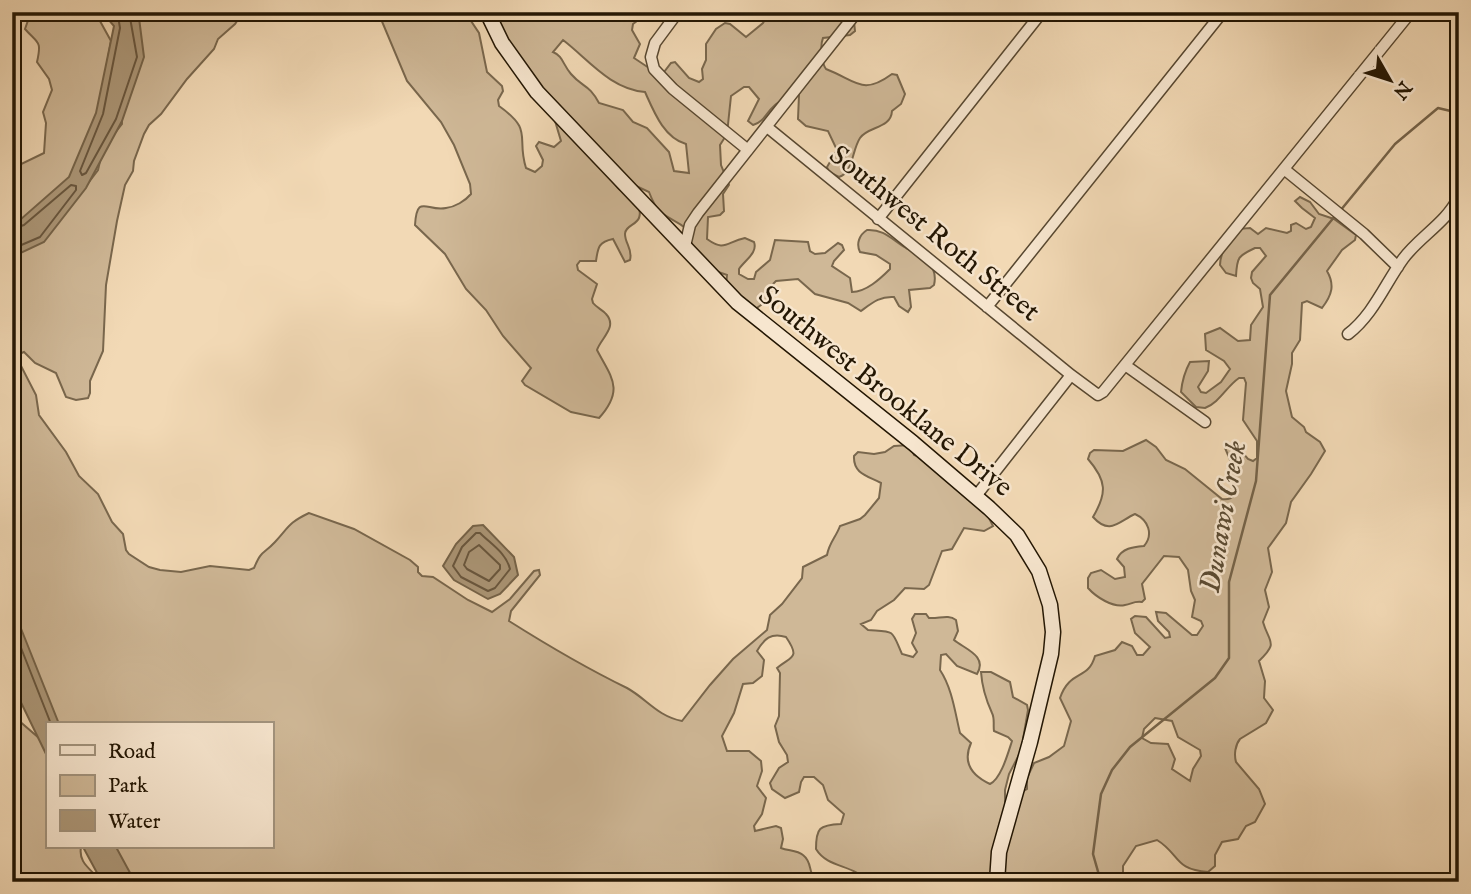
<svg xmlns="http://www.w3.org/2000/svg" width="1471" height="894" viewBox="0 0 1471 894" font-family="'IM FELL English',serif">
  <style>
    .green { fill: #cfb897; stroke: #79674d; stroke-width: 2; fill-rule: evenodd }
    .water { fill: #ac9778; stroke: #756349; stroke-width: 2 }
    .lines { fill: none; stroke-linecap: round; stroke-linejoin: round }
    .shore { stroke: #68563e; stroke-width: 2 }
    .stream { stroke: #756349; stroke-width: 2.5 }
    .street-casing { stroke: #574730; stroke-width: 13 }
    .secondary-casing { stroke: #231603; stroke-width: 17 }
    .street { stroke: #f7e6cf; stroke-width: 10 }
    .secondary { stroke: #f7e6cf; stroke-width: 14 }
    .labels { text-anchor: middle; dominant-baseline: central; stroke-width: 5; stroke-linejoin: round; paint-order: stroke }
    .street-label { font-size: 28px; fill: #231603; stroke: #f7e6cf }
    .water-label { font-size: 30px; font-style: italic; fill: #5a4a32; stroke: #f7e6cf }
  </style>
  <rect width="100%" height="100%" fill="#f2d9b5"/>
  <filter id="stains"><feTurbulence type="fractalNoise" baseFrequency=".00286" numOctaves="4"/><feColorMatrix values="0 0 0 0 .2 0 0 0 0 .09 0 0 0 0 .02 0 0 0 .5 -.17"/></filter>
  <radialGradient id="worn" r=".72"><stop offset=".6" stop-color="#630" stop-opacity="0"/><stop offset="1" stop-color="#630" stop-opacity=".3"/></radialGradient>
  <path class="green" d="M31,12H95L111,41L89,163L12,234V173L17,166L44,153L46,123L43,112L52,90L49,79L37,62C42,40 38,44 25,29Z
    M116,12H243L235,24L218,39L214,49L187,79L161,114L149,125L144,134L134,161L133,171L125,185L117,221L106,285L103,351L90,381V393L88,398L76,400L66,397L56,373L35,363L24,352L19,354L20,364L36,395L39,415L66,452L79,476L98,494L112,522L123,534L126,550L129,554L149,567L160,570L181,572L210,566L249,570L254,568C262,549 263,555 275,542C289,527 288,523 309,513L354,529L410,560L418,567V572L422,576L433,577L468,600L492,612L510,599L534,571L539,570L540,575L511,611L509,621C547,645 586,668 627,688C647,699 657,716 682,721L710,685L733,659L767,630L770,615L782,604L802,578L803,567L827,555C829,543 836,537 840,526L860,519L865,515L879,498L881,483C868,476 853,474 854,456L858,452L874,454L885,452L894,446L910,445L914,455L920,457L986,512L993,526L984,531L964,528L952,549L942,551L929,585L924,589L905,588L894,600L877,611L871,620L861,624L868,630C896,632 891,629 902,654L913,657L917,652L912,643L916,633L912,619L915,614H926L929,618C939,619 948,614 956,620L958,631L954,640C965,649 988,656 977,674L957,666L946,654L941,655L940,670C952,688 955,712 960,733L971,743C962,763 973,776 990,784C1001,779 1008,753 1012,741L1008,737L994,731C993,725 995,719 992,713C986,700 982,687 981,672H991L1010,682L1013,697L1027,705L1028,710L1021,751L1009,774L1005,790V819L1022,792L1027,789V778L1034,763L1049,757L1064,746L1071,721L1060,698C1070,669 1088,681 1095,656L1115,650L1122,642L1132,646L1137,655H1143L1150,647L1135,633L1131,619L1135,616L1146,617L1165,638L1170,637L1169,632L1158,621L1156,612L1166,613L1192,635H1197L1203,626L1201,621L1192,617L1195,600L1191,591L1188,570L1179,557L1164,556L1142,584L1145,599L1142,602C1133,601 1132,604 1125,605C1113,608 1096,597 1088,588V578L1091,573L1101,570L1115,579L1125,577L1124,567L1117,559C1122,548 1133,547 1144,546C1154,534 1148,520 1135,514C1119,521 1110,536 1093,517C1107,493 1107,481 1088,459L1090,453L1094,450L1123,451L1146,440L1156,447L1166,460L1185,469L1222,499C1229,500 1232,498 1237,493V488L1230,472L1231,462L1225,448L1234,443L1248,459L1253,461L1257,458V441L1243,420L1246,383L1244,378H1239C1226,387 1220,402 1205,408L1196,407L1181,392C1182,382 1185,371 1190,362L1209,361L1208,371L1198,387L1201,392L1206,393L1221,382L1230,369L1224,361L1206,350L1205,334L1220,328L1238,341L1250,340L1251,325L1263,307L1260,289L1253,283L1251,278L1252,272L1266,256L1260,248H1255C1238,256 1237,257 1236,276L1226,273L1220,265C1220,256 1229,232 1238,229C1239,229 1249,228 1250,228L1258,234L1266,228L1287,233L1291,231V225L1296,223L1306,229L1311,227L1315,218L1302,208L1295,201L1300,197L1310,202L1319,214L1334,219L1356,235L1355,240L1342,250L1327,271C1335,285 1332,295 1322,308L1307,301L1302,303L1300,340L1292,353V364L1286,391L1292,417L1304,427L1306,432L1320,442L1325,451L1311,474L1291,502L1286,523L1268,548L1272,572L1265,590L1269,607L1263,622C1269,643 1279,642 1259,661L1265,681L1264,698L1273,710L1266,723L1240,739C1235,745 1234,755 1236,762L1259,789L1265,804L1255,822L1246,826L1238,839L1222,842L1215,855V866L1208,872C1174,870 1180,854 1157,840L1136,846L1123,866V877C1132,885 1139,880 1148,874L1161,882H867C855,864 828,869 816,849C816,828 819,825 841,824L844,814L828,800L823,785L814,777H804L801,782L799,792L785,798L772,789L770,783L779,768L788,762L787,755L779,742L775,726L779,716L780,673L777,668C791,656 801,659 786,637C771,632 764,639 757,651L764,660L762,676L753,683L743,684L734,713L722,736L727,751H749L761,761L762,771L757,786L766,798L762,814L754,826L755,831L776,826L781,828L783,839L781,848C788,851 797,850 803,855C816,865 803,879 827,882H112L92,847H271V724H47L12,616V255L76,199L98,170L103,148L122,124ZM1155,718L1172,721L1178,737L1200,750L1201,756L1193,769L1190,781L1172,769L1175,759L1168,744L1151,743L1142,738L1144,729Z
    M378,12H465L479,33L487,72L502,86L503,91L498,100L499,106C534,131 516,136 526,168L535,172L542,166L543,160L536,146L539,142L554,147L561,141L555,121L488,12H649L633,24L632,30L640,44L634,58L661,76L671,63L675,62L689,78L699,82L703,79L702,69L706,60V44L716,29L725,23L730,24L746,37L763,23L769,12H853L855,31L850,35L823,38C820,45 821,62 826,69C857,81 862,96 892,74L897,75L905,94L901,104L892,111C891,129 868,126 860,138C852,150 853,173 839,177L829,172L827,167L837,150L828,131L806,126L798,119L799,95L794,94C788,99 780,100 774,106C766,113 764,122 753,125L748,121L759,99L749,87H744L731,96L727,134L720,145L721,165L729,185L723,194L724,211L720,215L708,217L707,239C725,252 726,242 745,238L754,242C758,253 745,260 739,269V274L748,279H754L756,272L770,260L775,240L808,242L810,251L815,254L825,253L838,243L842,245L844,250L834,261L832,266L850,278L852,292C866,292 880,279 890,269V264L876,255L860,252C856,244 859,235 867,230C885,229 892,240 906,248C921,256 939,264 934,285L930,288L909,290L911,307L908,312L899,306L894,297C880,296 872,303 861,311L848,303L815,294L798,279L776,281L772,285L768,300L754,310L726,286L727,275L707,268L692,257L688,230C668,213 660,221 649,192L609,173C612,178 614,184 618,188C626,196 644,203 639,218C636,225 625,226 625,234C625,244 633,249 630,260L625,262L613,239C598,242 598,248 596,261H580L577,265L578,270L597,284L592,299L593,303C597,308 603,310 606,314C618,327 601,338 597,350C611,377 625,389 599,418L571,412L525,385L522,381L531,368L503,336L486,310L466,289L445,254L415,225C417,193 427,212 446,208C455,207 465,201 471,194L470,184L454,145L441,122L407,81ZM563,40C588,59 610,89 645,92C654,112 664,138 686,144L689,173L674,171L669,152L647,128L633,122L623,110L599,103C589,84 583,88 571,74C563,65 563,56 553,52Z
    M12,684L16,693L17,719L47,745V847H81C78,864 92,869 101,882H12Z"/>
  <path class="water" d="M102,12H134L139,18L144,57L122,121L86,188L44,242L12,257V223L20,220L69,177L96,113L114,26Z
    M483,525L514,557L518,575L500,594L488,599L454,580L443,566L456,544L473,526Z
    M12,606L59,724H47V756L12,684Z
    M83,847H116L135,882H102Z"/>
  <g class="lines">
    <path class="shore" d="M111,12L119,22L120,28L103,114L80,171L82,175L86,173L116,119L137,57L129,12
      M12,229L24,225L71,185L76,186V190L40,237L12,249
      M476,533H480C492,545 506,553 510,569L495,588L488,591L461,577L453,566L462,547Z
      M479,545L500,565V569L489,581L467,569L464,565L469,552Z
      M12,625L51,724"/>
    <path class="stream" d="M1340,211L1395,144L1438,108L1459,113
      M1101,882L1093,854L1101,794L1112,770L1130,747L1215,678L1229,658V582L1256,481L1270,295L1335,216"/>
    <defs>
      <path id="street" d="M678,12L655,43L651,57L654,69L673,89L748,150
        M767,127L1071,375L1098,395L1103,392L1411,12
        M1284,169L1364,234L1398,267
        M878,219L1042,12
        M685,246L690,225L698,213L857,12
        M987,307L1223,12
        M1348,334C1373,315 1385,284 1403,259C1419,237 1446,223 1458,198
        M1125,365L1205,422
        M976,496L1071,375"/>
      <path id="secondary" d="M487,12L502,43L537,92L737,302L913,443L989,508L1017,535L1039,571L1050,605L1053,632L1051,654L1030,742L999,852L997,882"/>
    </defs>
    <use href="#street" class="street-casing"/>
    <use href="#secondary" class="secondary-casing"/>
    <use href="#street" class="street"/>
    <use href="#secondary" class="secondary"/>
  </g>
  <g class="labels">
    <g class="street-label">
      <text transform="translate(934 234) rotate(39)">Southwest Roth Street</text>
      <text transform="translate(885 392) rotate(39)">Southwest Brooklane Drive</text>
    </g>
    <g class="water-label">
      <text transform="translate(1224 517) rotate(-80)">Dunawi Creek</text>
    </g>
  </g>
  <rect width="1471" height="894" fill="none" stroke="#f2d9b5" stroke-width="42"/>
  <rect x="14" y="14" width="1443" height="866" fill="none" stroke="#231603" stroke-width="3.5"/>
  <rect x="21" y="21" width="1429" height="852" fill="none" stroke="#231603" stroke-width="2"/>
  <rect x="46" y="722" width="228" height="126" fill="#f7e6cf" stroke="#a2937d" stroke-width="2"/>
  <rect x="60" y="745" width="35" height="10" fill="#f7e6cf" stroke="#a2937d" stroke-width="2"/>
  <text x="108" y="758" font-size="21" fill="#231603">Road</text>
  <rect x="60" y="775" width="35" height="21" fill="#cfb897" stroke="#a2937d" stroke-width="2"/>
  <text x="108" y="792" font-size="21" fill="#231603">Park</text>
  <rect x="60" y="810" width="35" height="21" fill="#ac9778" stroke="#a2937d" stroke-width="2"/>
  <text x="108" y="828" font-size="21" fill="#231603">Water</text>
  <g transform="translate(1390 80) rotate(129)" stroke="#f7e6cf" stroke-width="5" paint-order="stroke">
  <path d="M0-5L12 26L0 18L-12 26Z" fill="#231603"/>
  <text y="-10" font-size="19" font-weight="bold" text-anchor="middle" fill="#231603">N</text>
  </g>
  <rect width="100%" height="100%" filter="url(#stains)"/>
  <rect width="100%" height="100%" fill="url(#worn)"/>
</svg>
